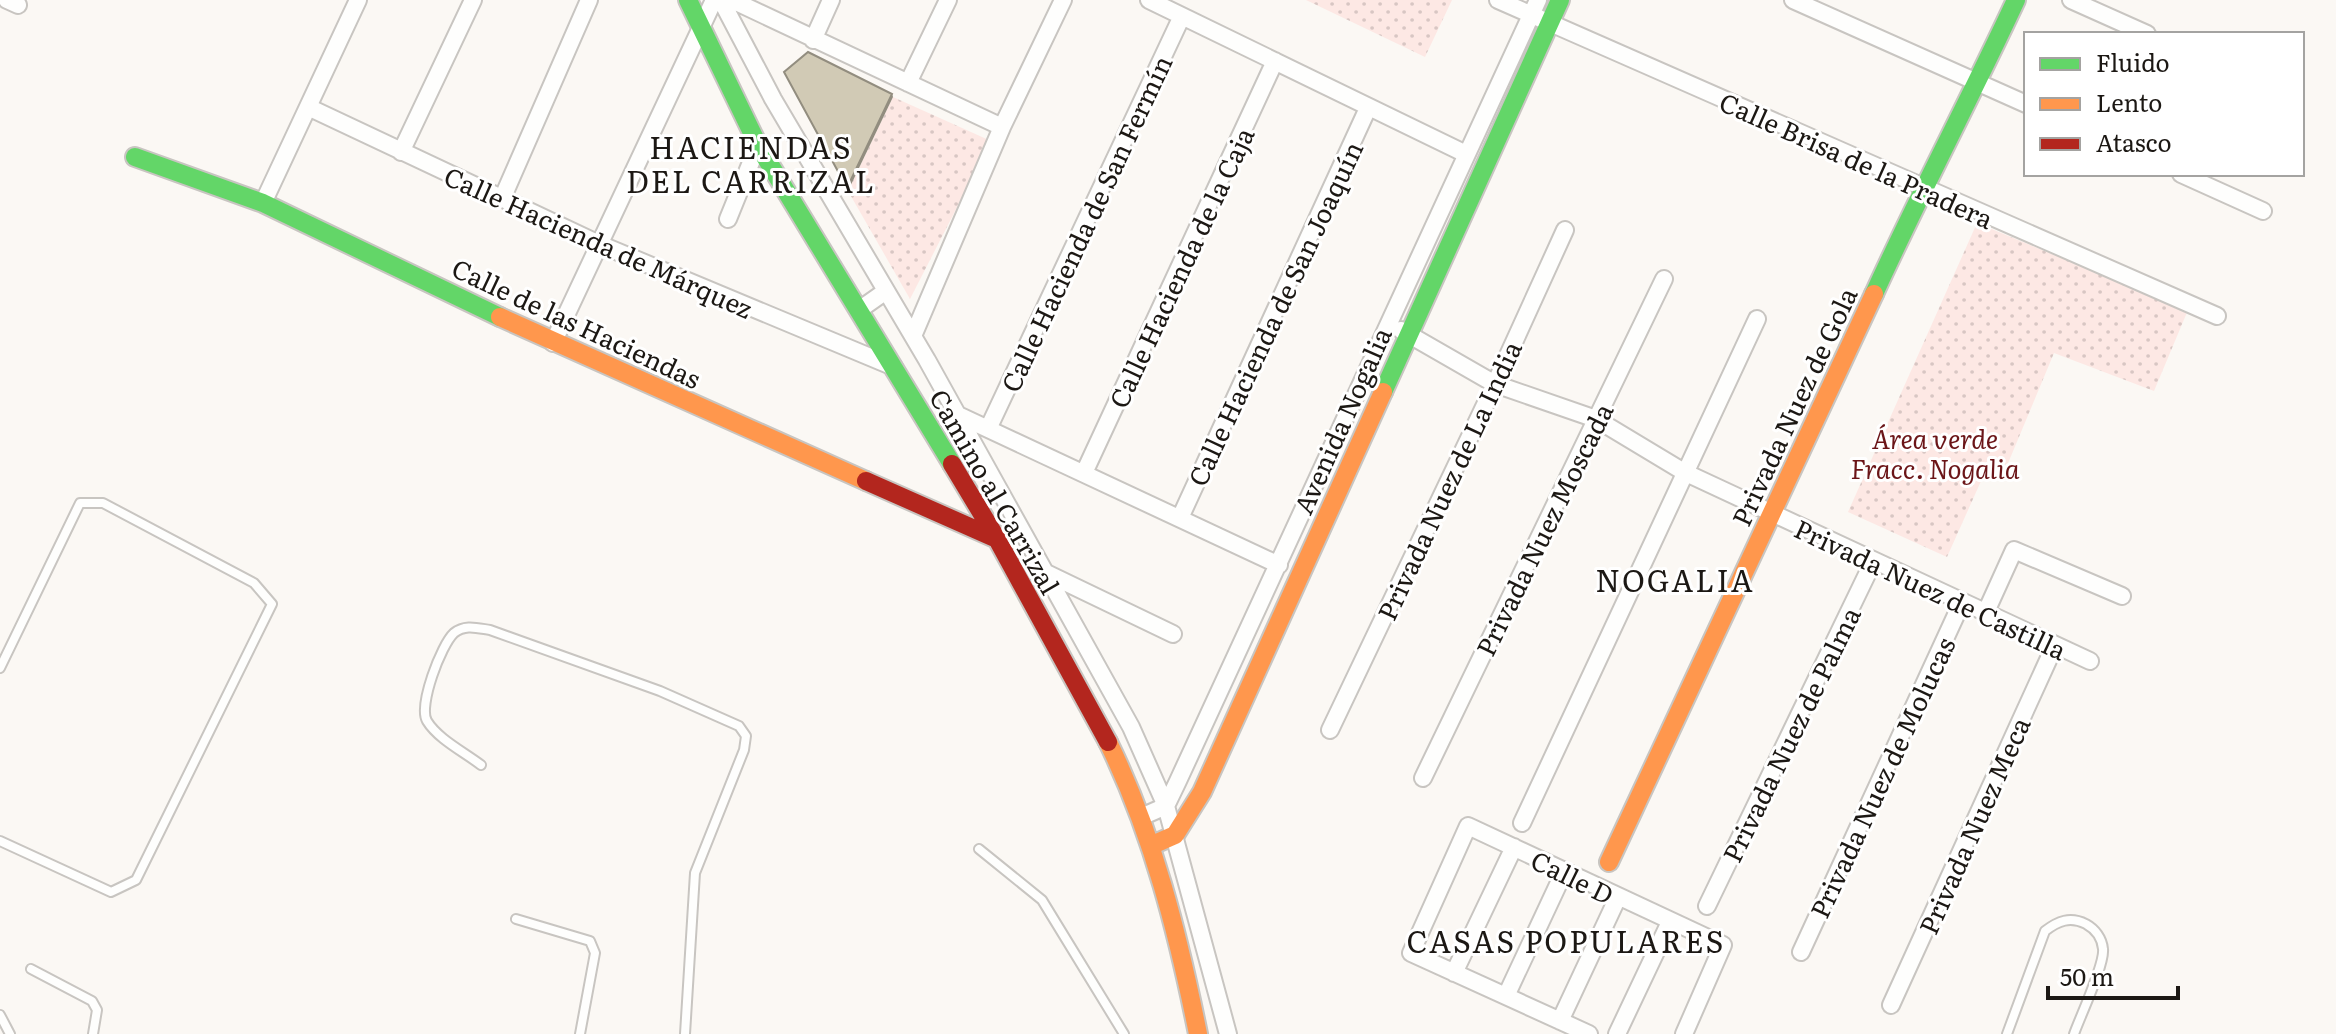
<svg xmlns="http://www.w3.org/2000/svg" width="2336" height="1034" viewBox="0 0 2336 1034" font-family="Literata,serif">
  <style>
    .grass { fill: url(#grass-dots) }
    .lines { fill: none; stroke-linecap: round; stroke-linejoin: round }
    .lane-casing { stroke: #c8c5c1; stroke-width: 12 }
    .street-casing { stroke: #c8c5c1; stroke-width: 20 }
    .fast-casing { stroke: #c8c5c1; stroke-width: 22 }
    .slow-casing { stroke: #c8c5c1; stroke-width: 22 }
    .jam-casing { stroke: #c8c5c1; stroke-width: 22 }
    .lane { stroke: #fefefd; stroke-width: 8 }
    .street { stroke: #fefefd; stroke-width: 16 }
    .fast { stroke: #63d668; stroke-width: 18 }
    .slow { stroke: #ff974d; stroke-width: 18 }
    .jam { stroke: #b3261e; stroke-width: 18 }
    .shaded-wall { fill: #928d7f }
    .building { fill: #d1cab5; stroke: #928d7f; stroke-width: 2 }
    .labels { text-anchor: middle; dominant-baseline: central; stroke-width: 6; stroke-linejoin: round; paint-order: stroke }
    .street-label { font-size: 26px; fill: #1c1814; stroke: #fff }
    .park-label { font-size: 26px; font-style: italic; fill: #6b1518; stroke: #fff }
    .quarter-label { font-size: 30px; letter-spacing: 2px; fill: #1c1814; stroke: #fff }
  </style>
  <defs>
    <pattern id="grass-dots" width="8" height="8" patternUnits="userSpaceOnUse" patternTransform="scale(2)"><rect width="8" height="8" fill="#fde8e4"/><path d="M2 2h.1M6 6h.1" fill="none" stroke="#d8c6c3" stroke-width="1.8" stroke-linecap="round"/></pattern>
  </defs>
  <rect width="100%" height="100%" fill="#fbf8f4"/>
  <path class="grass" d="M1306,0H1452L1425,57Z
    M893,97L991,141L910,299L848,191Z
    M1977,223L2188,310L2154,391L2054,353L2006,468L1990,461L1947,557L1848,512Z"/>
  <g class="lines">
    <defs>
      <path id="lane" d="M0,668L80,503H103L254,583L272,604L136,880L111,892L0,841
        M481,765C464,752 438,739 427,721C418,706 441,645 454,633C465,624 477,628 490,630L660,691L739,726L746,736L744,750L695,873L685,1034
        M979,849L1042,900L1124,1034
        M516,919L590,941L595,953L580,1034
        M31,969L92,1001L97,1010L93,1034
        M0,1015L10,1034
        M2007,1034L2045,931C2058,921 2070,916 2086,924C2095,929 2102,938 2103,949C2105,964 2080,1017 2074,1034"/>
      <path id="street" d="M7,0L18,5
        M721,0L773,99L927,360L1131,727L1166,806L1228,1034
        M732,0L1002,127
        M1149,0L1466,154
        M1498,0L2217,316
        M1793,0L2026,104
        M2071,0L2147,34
        M813,40L831,0
        M908,83L948,0
        M308,107L599,244L894,367
        M401,152L473,0
        M2181,174L2263,211
        M502,199L589,0
        M263,203L358,0
        M728,219L758,145
        M859,310L886,291
        M1401,330L1495,384L1596,419L1684,472L2090,661
        M913,336L1002,127L1063,0
        M553,343L714,0
        M956,414L1279,565
        M988,429L1182,16
        M1084,473L1275,61
        M1180,518L1368,108
        M1042,571L1173,634
        M1985,614L2014,550L2122,596
        M1330,730L1495,384L1565,230
        M1423,778L1664,279
        M1141,817L1166,806L1178,781L1538,0
        M1522,823L1757,319
        M1707,906L1873,562
        M1801,952L1962,602
        M1454,973L1514,847
        M1506,996L1564,872
        M1891,1005L2055,645
        M1560,1021L1618,897
        M1589,1034L1411,953L1468,826L1723,945L1684,1034
        M1617,1034L1670,922"/>
      <path id="fast" d="M688,0L758,145L952,464
        M135,157L263,203L500,317
        M1874,294C1919,195 1970,99 2016,0
        M1383,392L1560,0"/>
      <path id="slow" d="M500,317L866,481
        M1108,742C1153,834 1178,934 1198,1034
        M1150,846L1175,835L1202,792L1383,392
        M1609,862L1874,294"/>
      <path id="jam" d="M952,464L997,539L1108,742
        M866,481L997,539"/>
    </defs>
    <use href="#lane" class="lane-casing"/>
    <use href="#street" class="street-casing"/>
    <use href="#fast" class="fast-casing"/>
    <use href="#slow" class="slow-casing"/>
    <use href="#jam" class="jam-casing"/>
    <use href="#lane" class="lane"/>
    <use href="#street" class="street"/>
    <use href="#fast" class="fast"/>
    <use href="#slow" class="slow"/>
    <use href="#jam" class="jam"/>
  </g>
  <path class="shaded-wall" d="M892,94L893,97L848,191L847,188Z"/>
  <path class="building" d="M808,52L892,94L847,188L784,72Z"/>
  <g class="labels">
    <g class="street-label">
      <text transform="translate(1857 159) rotate(24)">Calle Brisa de la Pradera</text>
      <text transform="translate(1085 223) rotate(-65)">Calle Hacienda de San Fermín</text>
      <text transform="translate(599 241) rotate(24)">Calle Hacienda de Márquez</text>
      <text transform="translate(1180 267) rotate(-65)">Calle Hacienda de la Caja</text>
      <text transform="translate(1274 313) rotate(-65)">Calle Hacienda de San Joaquín</text>
      <text transform="translate(577 322) rotate(25)">Calle de las Haciendas</text>
      <text transform="translate(1793 406) rotate(-65)">Privada Nuez de Gola</text>
      <text transform="translate(1341 420) rotate(-66)">Avenida Nogalia</text>
      <text transform="translate(1448 480) rotate(-65)">Privada Nuez de La India</text>
      <text transform="translate(996 491) rotate(60)">Camino al Carrizal</text>
      <text transform="translate(1543 529) rotate(-64)">Privada Nuez Moscada</text>
      <text transform="translate(1931 588) rotate(25)">Privada Nuez de Castilla</text>
      <text transform="translate(1790 734) rotate(-64)">Privada Nuez de Palma</text>
      <text transform="translate(1881 777) rotate(-65)">Privada Nuez de Molucas</text>
      <text transform="translate(1973 825) rotate(-66)">Privada Nuez Meca</text>
      <text transform="translate(1573 876) rotate(26)">Calle D</text>
    </g>
    <g class="park-label">
      <text x="1935" y="437">Área verde<tspan x="1935" dy="30">Fracc. Nogalia</tspan></text>
    </g>
    <g class="quarter-label">
      <text x="751" y="146">HACIENDAS<tspan x="751" dy="34">DEL CARRIZAL</tspan></text>
      <text x="1675" y="579">NOGALIA</text>
      <text x="1566" y="940">CASAS POPULARES</text>
    </g>
  </g>
  <rect x="2024" y="32" width="280" height="144" fill="#ffffff" stroke="#a4a3a1" stroke-width="2"/>
  <rect x="2040" y="58" width="40" height="12" fill="#63d668" stroke="#a4a3a1" stroke-width="2"/>
  <text x="2096" y="72" font-size="24" fill="#1c1814">Fluido</text>
  <rect x="2040" y="98" width="40" height="12" fill="#ff974d" stroke="#a4a3a1" stroke-width="2"/>
  <text x="2096" y="112" font-size="24" fill="#1c1814">Lento</text>
  <rect x="2040" y="138" width="40" height="12" fill="#b3261e" stroke="#a4a3a1" stroke-width="2"/>
  <text x="2096" y="152" font-size="24" fill="#1c1814">Atasco</text>
  <path d="M2048 986v12h130v-12" fill="none" stroke="#1c1814" stroke-width="4"/>
  <text x="2060" y="986" font-size="24" fill="#1c1814" stroke="#ffffff" stroke-width="6" paint-order="stroke">50 m</text>
</svg>
